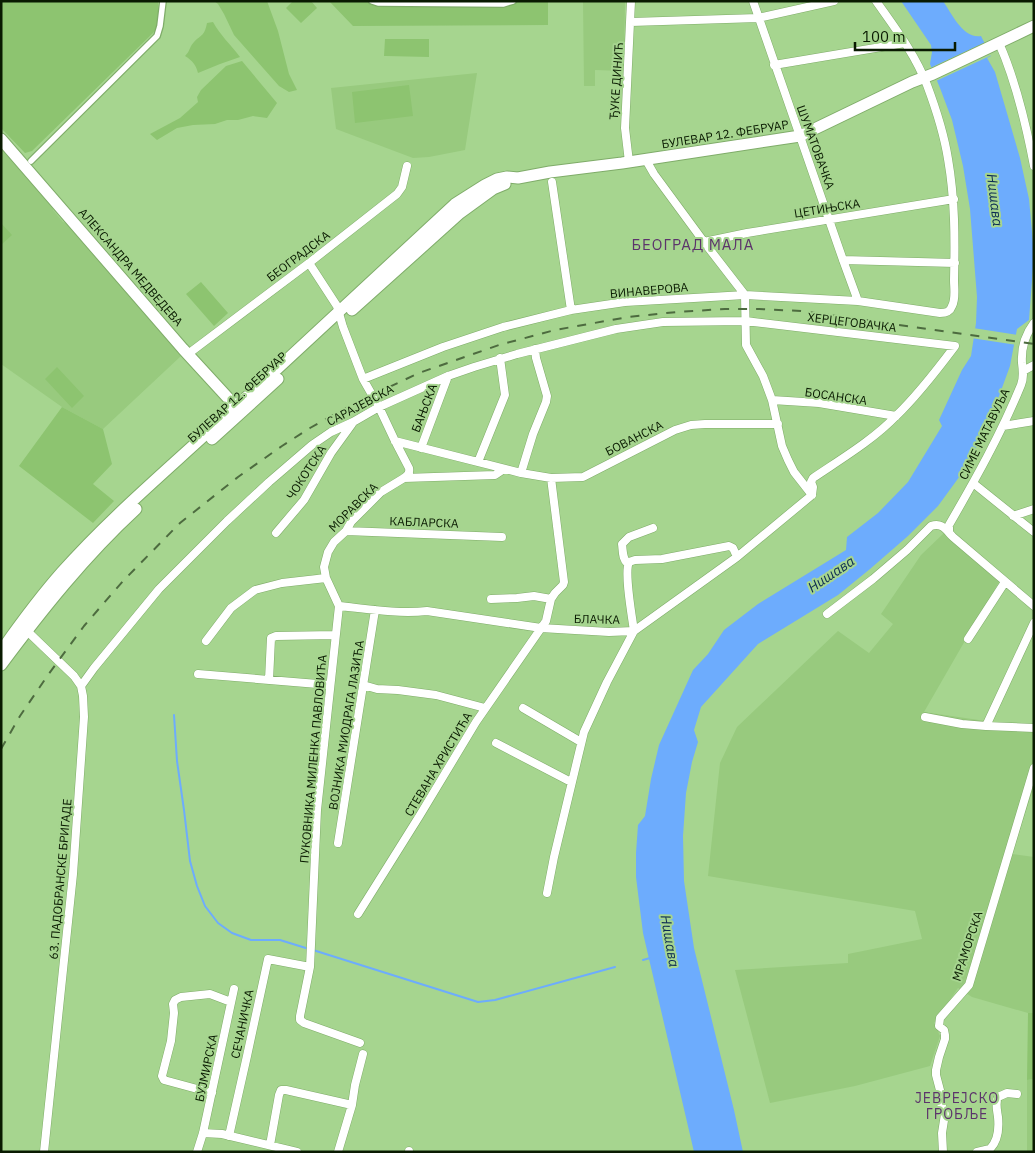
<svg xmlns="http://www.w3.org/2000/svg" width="1035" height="1153" viewBox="0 0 1035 1153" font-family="'IBM Plex Sans',sans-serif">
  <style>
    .built { fill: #98ca7e }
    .green { fill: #8dc470 }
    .water { fill: #6dacfd }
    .pier { fill: #a6d58f }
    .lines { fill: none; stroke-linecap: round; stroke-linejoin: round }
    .stream { stroke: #6dacfd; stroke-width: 2 }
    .pedestrian-casing { stroke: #7fac69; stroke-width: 8 }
    .minor-casing { stroke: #7fac69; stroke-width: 9 }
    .secondary-casing { stroke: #7fac69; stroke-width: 13 }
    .pedestrian { stroke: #fff; stroke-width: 5.5 }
    .minor { stroke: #fff; stroke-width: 8 }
    .secondary { stroke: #fff; stroke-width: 11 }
    .rail { stroke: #4d6b3f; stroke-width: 2; stroke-dasharray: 9 9; stroke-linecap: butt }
    .labels { text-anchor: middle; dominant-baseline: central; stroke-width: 4; stroke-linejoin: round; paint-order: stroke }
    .street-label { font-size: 12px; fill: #091a01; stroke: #a6d58f }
    .water-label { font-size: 14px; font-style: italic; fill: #0c2b52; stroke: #a6d58f }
    .neighbourhood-label { font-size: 14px; letter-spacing: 1px; fill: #5c346b; stroke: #a6d58f }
    .quarter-label { font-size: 15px; letter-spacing: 1px; fill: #5c346b; stroke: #a6d58f }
  </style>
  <rect width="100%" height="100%" fill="#a6d58f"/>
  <path class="built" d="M583,1H625L624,71L595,70V86H584Z
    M477,73L465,150L429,157L413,158L336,129L331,88Z
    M1,148L44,195L52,205L53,210L63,222L68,224L181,356L103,429L62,407L1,364Z
    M944,533L1000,580L924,712L1034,728V786L1012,854L1034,857V1013H1028L972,997L958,988L934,1023L940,1036L930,1066L855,1086L770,1103L735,970L848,963V954L922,939L915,911L708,876L720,763L737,727L838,631L869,653L893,624L881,614L921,555Z
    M1034,1079V1152H1027V1080Z"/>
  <path class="green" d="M1,1H158V26L153,33L32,151L25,153L1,128Z
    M214,1H267L278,31L289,74L297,90L289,92L279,86L234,35L224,14L218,4Z
    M293,1H311L317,8L301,23L286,8Z
    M329,1H548V25L353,26Z
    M213,22C220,35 231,45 240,57L220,64L198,73C196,65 193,61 185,56C189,52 189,50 191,46C199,34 204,39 207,23Z
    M385,39H429V57L386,56H384Z
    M242,61L277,103L267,118L253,116L238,120H227L215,124L193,125L177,128L157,140L150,134L180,118L198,102L197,97L201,90L226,66Z
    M409,85L413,116L355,123L352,92Z
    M1,223L12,235L1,245Z
    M201,282L228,313L214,326L186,294Z
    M57,367L84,396L72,408L45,379Z
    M62,407L103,429L112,464L93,484L114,501L93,523L19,466Z
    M1028,1013H1034V1079L1027,1080Z"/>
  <path class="water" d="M901,1H943C952,14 963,39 981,36L991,56L987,58L995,72L1020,158L1029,199L1034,254L1029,320L1017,329L1010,366L991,418L965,469L938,506L908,536L870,569L838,595L758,644L701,707L694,730L698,742L692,762L686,793L683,836L684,881L694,948L734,1110L743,1152H694L643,933L636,877V853L638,825L645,816L651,779L659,745L693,670L708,654L724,630L758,604L846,550L847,537L878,513L908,482L942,426L939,420L962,370L971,356L976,323L977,297L970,209L963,166L952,120L940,88L930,64L932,52L931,45Z"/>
  <path class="pier" d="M986,42L992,55L936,81L930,68Z
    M973,328L1018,335L1017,345L971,338Z"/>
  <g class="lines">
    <path class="stream" d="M174,715L177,761L184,810L190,861L197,886L205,906L218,923L232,933L251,940H280L309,949
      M313,950L478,1002L495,1000L615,967
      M643,960L650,958"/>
    <defs>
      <path id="pedestrian" d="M372,1L378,3L503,4L513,1
        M31,161L157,36L160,26L163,1"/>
      <path id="minor" d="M753,1L843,260L858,301
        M631,22L758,18L834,1
        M999,43C1016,81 1026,124 1034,166
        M774,65L905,43
        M646,160L654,174L704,242L745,295L746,345L763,376L772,400L782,446L788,460L794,472L812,495
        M629,162L625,128L631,1
        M552,182L571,310
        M704,242L747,233L954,199
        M843,260L955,263
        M309,263L337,306L343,327L363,379L379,407L395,441L409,468C410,473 408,475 404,478L381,492L351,522L346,531L334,542L328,552L324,567L326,578L339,606
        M188,354L309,263L397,194L402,187L407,166
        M1023,371L1034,365
        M363,379L443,347L503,327L571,310L625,302L745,295L858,301L940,313C946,313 950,312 952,306C956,299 954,288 954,280C955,239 955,199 948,159C944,134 936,109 927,85C915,54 895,28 876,1
        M772,400L819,403L896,416
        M1003,426L1034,421
        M395,441L521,473L551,478L583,477L675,430L691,425L705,424H778
        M421,448L448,376
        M478,462L505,395L500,358
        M521,473L533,434L546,402L547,396L536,358L535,349
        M404,478L495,475L504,469
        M973,483L1034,532
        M1013,516L1034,509
        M346,531L502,537
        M949,531V525C975,480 1001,434 1021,385C1024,378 1023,371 1022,363C1021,348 1025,335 1034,323
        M276,533L304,500L331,453L352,424
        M628,564C622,559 623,551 622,544L629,537L653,528
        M491,599L517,598L534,596L551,599
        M339,606C368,609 398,614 427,611L541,628L609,632L634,631L737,557L812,495
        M339,606L317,810L310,967L300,1016V1020L304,1023L360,1043
        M827,614L873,579L907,550L931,526C942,522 946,530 953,537L1034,606
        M25,629L74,676L81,686L83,696L84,717L73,874L44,1152
        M634,631C632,617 624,572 629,562L635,560L662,559L729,546L733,548L737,557
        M968,639L1005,582
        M206,641L231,608L255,590L282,583L326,578
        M198,674L330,685
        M269,680L271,638L276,636L335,635
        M363,685L377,689L398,690L436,695L485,708
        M81,686L94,668L159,589L227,521L269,482L312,445L331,432L353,422L379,407L448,376L474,367L517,354L616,329L663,322L745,321L955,346C937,370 918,395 896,416C873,440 841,459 813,478L811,482L813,487L812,495
        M523,708L581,742
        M925,717L962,724L986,726L1034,623
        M986,726L1034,728
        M496,743L571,782
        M338,843L375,610
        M547,893L554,857L584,732L607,682L634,631
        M358,914L420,815L476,722L546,621L551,599L555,593L563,585L564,582L551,478
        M212,1093L164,1080L162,1076L171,1041L174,1013L173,1004L175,1000L181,997L210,994L231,1002
        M203,1133L222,1134L297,1152
        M229,1136L247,1056L268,959L310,967
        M270,1145L279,1095L281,1090H286L352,1105
        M197,1152L203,1133L234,989
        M338,1152L352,1105L355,1085L363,1054
        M409,1152V1151
        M943,1152L942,1133L945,1114L940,1101L941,1094L936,1075V1070L939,1057L945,1039V1035L944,1030L939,1026L940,1018L969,985L1034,768
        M977,1152L990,1149C998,1141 999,1127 998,1117C997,1110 995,1103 998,1097L1007,1093L1017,1094"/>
      <path id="secondary" d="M1,139L183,349L239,410
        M352,310L460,213L493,189L505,184
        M212,439L278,379
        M1,651C20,624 40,597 62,572C110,518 166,471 219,422L235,406L249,395L455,204L485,185L497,179L507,177L518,178L550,172L622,163L800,136L912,82L933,74L1034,26
        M1,665C42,610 85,556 136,509"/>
    </defs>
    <use href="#pedestrian" class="pedestrian-casing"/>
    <use href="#minor" class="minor-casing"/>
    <use href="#secondary" class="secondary-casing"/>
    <use href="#pedestrian" class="pedestrian"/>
    <use href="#minor" class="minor"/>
    <use href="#secondary" class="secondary"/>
    <path class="rail" d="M1,749L20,716L48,675L84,626L123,581L180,523L238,477L282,446L310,428L335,414L368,397L419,373L499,345L555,330L628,317L677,312L725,309H759L801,311L1034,344"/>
  </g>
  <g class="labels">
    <g class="street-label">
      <text transform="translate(616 81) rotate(-86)">ЂУКЕ ДИНИЋ</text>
      <text transform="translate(725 134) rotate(-9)">БУЛЕВАР 12. ФЕБРУАР</text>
      <text transform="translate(816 147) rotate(70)">ШУМАТОВАЧКА</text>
      <text transform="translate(827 208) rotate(-9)">ЦЕТИЊСКА</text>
      <text transform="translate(298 256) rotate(-37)">БЕОГРАДСКА</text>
      <text transform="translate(131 267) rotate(49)">АЛЕКСАНДРА МЕДВЕДЕВА</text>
      <text transform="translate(649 290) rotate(-5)">ВИНАВЕРОВА</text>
      <text transform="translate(852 322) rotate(7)">ХЕРЦЕГОВАЧКА</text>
      <text transform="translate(836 396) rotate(8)">БОСАНСКА</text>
      <text transform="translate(237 397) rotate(-42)">БУЛЕВАР 12. ФЕБРУАР</text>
      <text transform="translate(360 405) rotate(-28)">САРАЈЕВСКА</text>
      <text transform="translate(424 408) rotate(-69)">БАЊСКА</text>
      <text transform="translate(984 434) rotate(-64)">СИМЕ МАТАВУЉА</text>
      <text transform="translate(634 438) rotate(-27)">БОВАНСКА</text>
      <text transform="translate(306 472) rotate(-57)">ЧОКОТСКА</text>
      <text transform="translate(353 507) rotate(-45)">МОРАВСКА</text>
      <text transform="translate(424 522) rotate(2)">КАБЛАРСКА</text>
      <text transform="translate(597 619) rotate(1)">БЛАЧКА</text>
      <text transform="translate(346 725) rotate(-81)">ВОЈНИКА МИОДРАГА ЛАЗИЋА</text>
      <text transform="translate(313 759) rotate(-85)">ПУКОВНИКА МИЛЕНКА ПАВЛОВИЋА</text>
      <text transform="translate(438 764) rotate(-59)">СТЕВАНА ХРИСТИЋА</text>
      <text transform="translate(60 879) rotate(-85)">63. ПАДОБРАНСКЕ БРИГАДЕ</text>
      <text transform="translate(967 946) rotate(-72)">МРАМОРСКА</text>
      <text transform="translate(242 1024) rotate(-78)">СЕЧАНИЧКА</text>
      <text transform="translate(206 1068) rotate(-78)">БУЈМИРСКА</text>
    </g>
    <g class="water-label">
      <text transform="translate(995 200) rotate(83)">Нишава</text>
      <text transform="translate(831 574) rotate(-34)">Нишава</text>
      <text transform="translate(670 941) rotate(80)">Нишава</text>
    </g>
    <g class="neighbourhood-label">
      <text x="957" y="1098">ЈЕВРЕЈСКО<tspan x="957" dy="16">ГРОБЉЕ</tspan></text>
    </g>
    <g class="quarter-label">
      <text x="693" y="244">БЕОГРАД МАЛА</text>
    </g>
  </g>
  <rect width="1035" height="1153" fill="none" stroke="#091a01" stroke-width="5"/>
  <path d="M855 42v8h100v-8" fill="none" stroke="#091a01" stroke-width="2.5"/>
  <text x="862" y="42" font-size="15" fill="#091a01" stroke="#a6d58f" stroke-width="4" paint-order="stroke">100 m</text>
</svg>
